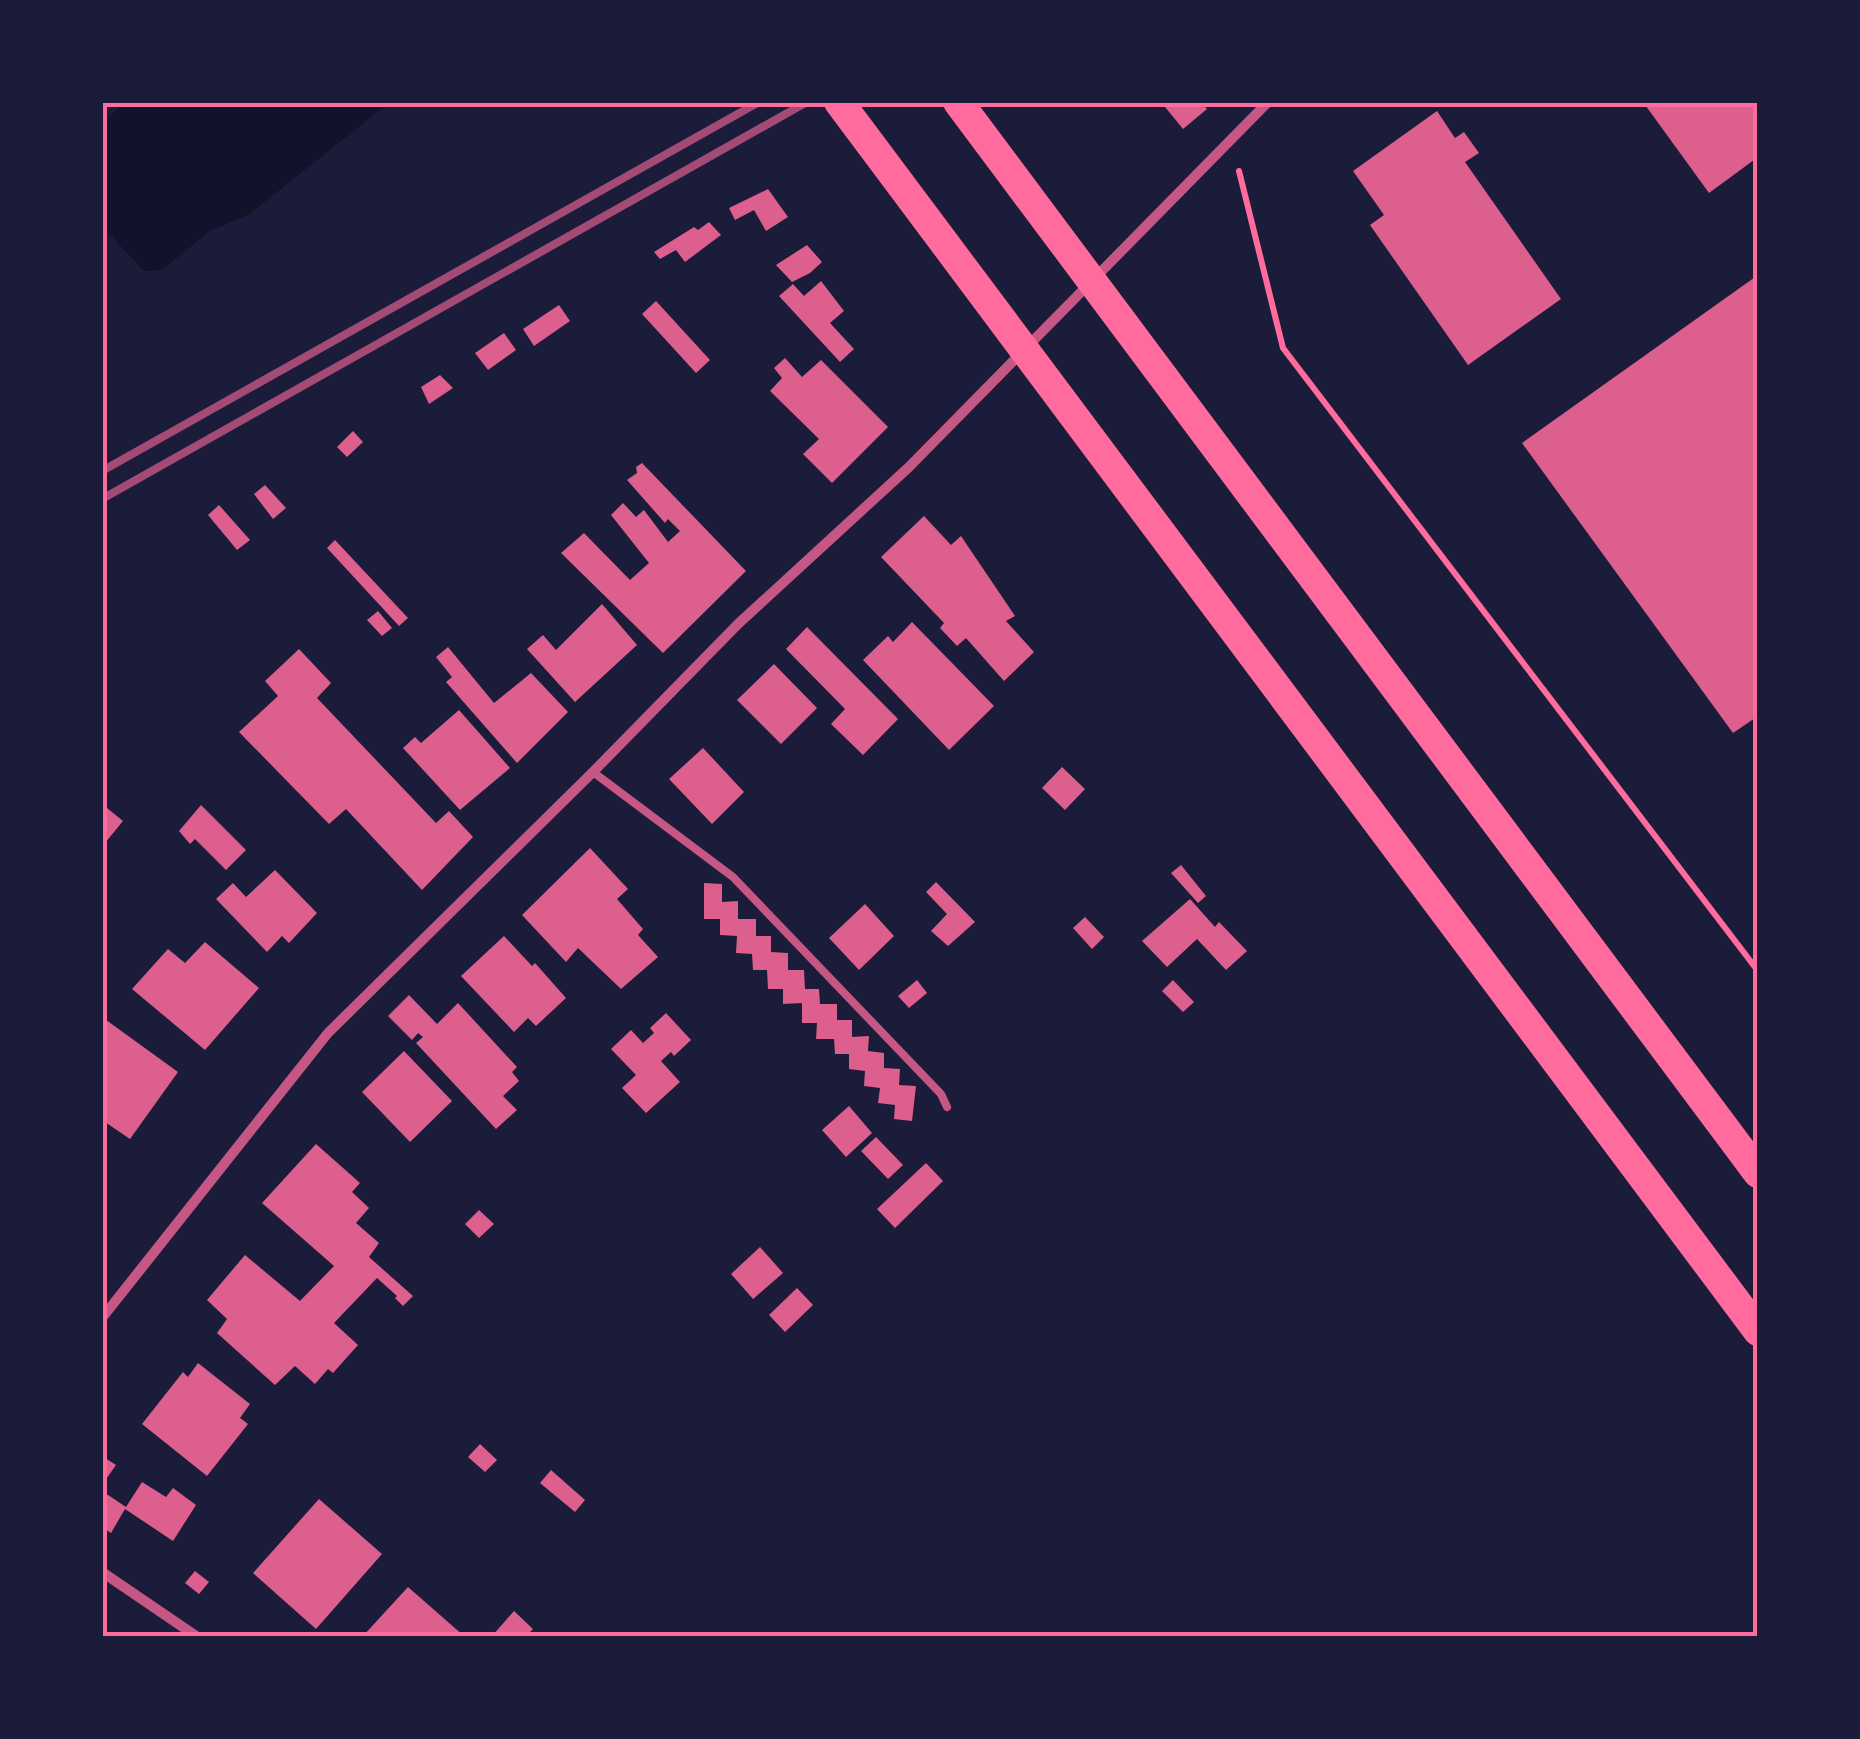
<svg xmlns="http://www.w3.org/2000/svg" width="1860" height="1739" viewBox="0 0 1860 1739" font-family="'Source Sans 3',sans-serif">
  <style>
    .water { fill: #12122b }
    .building { fill: #dd5f8e }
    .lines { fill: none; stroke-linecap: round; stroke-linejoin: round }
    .path { stroke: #ff6b9d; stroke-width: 6 }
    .service { stroke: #c65784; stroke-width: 8 }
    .minor { stroke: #c65784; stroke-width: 10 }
    .motorway { stroke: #ff6b9d; stroke-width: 30 }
    .rail { stroke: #a44b75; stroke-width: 8 }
    .neatline { fill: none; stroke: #ff6b9d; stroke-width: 4 }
  </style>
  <rect width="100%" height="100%" fill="#1b1b3a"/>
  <path class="water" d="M124,102H389V103L248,215L210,231L162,270L144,271L103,227V124Z"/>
  <path class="building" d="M1161,102H1201L1207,109L1183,129Z
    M1643,102H1758V157L1709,193Z
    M1437,111L1455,138L1464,132L1479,153L1465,162L1561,299L1468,365L1370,225L1384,215L1353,171Z
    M768,189L788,217L766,231L754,210L735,220L729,208Z
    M709,222L721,235L685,262L676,250L660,259L654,252L694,227L698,230Z
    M807,245L822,262L810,273L792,282L776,265Z
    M1758,275V716L1733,733L1522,443Z
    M821,281L844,311L830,323L854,349L840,362L779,296L793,284L804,296Z
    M656,301L710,360L696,373L642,314Z
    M559,305L570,321L534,346L523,329Z
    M504,333L516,350L488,370L475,353Z
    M785,358L802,377L821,360L888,427L832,483L803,454L819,439L770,391L782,378L774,368Z
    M440,375L453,388L429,404L421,387Z
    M353,431L363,442L347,457L337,447Z
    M642,463L746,571L663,653L561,553L584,533L630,580L649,563L611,515L623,503L636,517L644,510L668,542L680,531L668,519L665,523L627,480L637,473L636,467Z
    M265,485L286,508L273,519L254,494Z
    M219,505L250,540L237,550L208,515Z
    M924,516L951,545L961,536L1015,616L1006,621L1034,652L1004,681L966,638L957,646L940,628L944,623L881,557Z
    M335,540L408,618L399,626L327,548Z
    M602,604L637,645L575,702L527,649L543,635L556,650Z
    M378,611L392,628L382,636L367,620Z
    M912,622L994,706L949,750L863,660L888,636L893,642Z
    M807,627L898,719L863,755L831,724L845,709L786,649Z
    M448,647L494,703L531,673L568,712L517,763L446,682L452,677L436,657Z
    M299,649L331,683L317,698L436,823L449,811L473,837L422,890L346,809L329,824L239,732L278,696L265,681Z
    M774,664L817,708L781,744L737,700Z
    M459,710L510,768L460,810L403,748L415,737L421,743Z
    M703,748L744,792L712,824L669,779Z
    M1062,767L1085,789L1065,810L1042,788Z
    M102,804L123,821L105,843L102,841Z
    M201,805L246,850L226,870L195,839L190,844L179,831Z
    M590,848L628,889L617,899L643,929L638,935L658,957L621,989L578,948L566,962L522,915Z
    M1181,865L1206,896L1198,903L1171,873Z
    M275,870L317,913L289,943L282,936L267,952L216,899L233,883L246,897Z
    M936,882L975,922L948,946L931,931L947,914L926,892Z
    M704,883L722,884V902L738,901V919H756V936H771V952L788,953V970H804L805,989H819L820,1004H837V1020H852V1037L869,1036L868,1051L884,1053V1068L900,1069L899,1085L916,1086L912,1121L894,1119L895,1105L878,1103L880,1088L864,1086L865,1071L849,1069V1054H835L834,1039H816L817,1023H802V1003L783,1004V989H768L767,970H753L752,954L736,953L737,936L720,935V919H704Z
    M1190,899L1215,927L1219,922L1247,951L1226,970L1197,939L1167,967L1142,941Z
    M865,904L894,936L859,970L829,938Z
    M1085,917L1104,937L1092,949L1073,928Z
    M504,936L532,966L535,963L566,998L536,1026L528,1018L514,1032L461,976Z
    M205,942L259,988L205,1050L132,989L168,949L185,963Z
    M917,980L927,993L909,1008L898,996Z
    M1173,980L1194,1002L1183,1012L1162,991Z
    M409,995L437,1024L458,1003L517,1067L512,1072L519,1081L503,1096L517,1110L496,1129L416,1043L423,1037L418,1033L412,1040L388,1016Z
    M666,1013L691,1040L674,1056L671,1052L661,1061L680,1082L646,1113L622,1088L636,1075L611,1049L631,1030L643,1043L654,1033L650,1028Z
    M102,1017L178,1072L130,1139L102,1120Z
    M404,1051L452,1101L410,1142L362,1092Z
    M849,1106L872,1133L846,1157L822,1130Z
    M876,1137L903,1165L888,1179L861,1151Z
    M316,1144L360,1183L352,1192L369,1208L356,1223L379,1243L369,1257L413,1296L403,1306L395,1298L397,1296L377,1278L334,1323L358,1345L333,1373L328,1369L315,1384L295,1366L275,1385L217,1333L227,1319L207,1300L245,1255L300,1301L334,1266L262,1203Z
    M926,1163L943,1181L895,1228L877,1209Z
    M479,1210L494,1224L479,1238L465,1224Z
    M760,1247L783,1273L753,1299L731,1274Z
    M797,1288L813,1305L785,1332L769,1315Z
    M198,1363L250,1404L240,1418L248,1424L207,1476L142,1424L183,1372L188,1377Z
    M480,1444L497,1460L485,1472L468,1457Z
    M102,1456L116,1465L102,1485Z
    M551,1470L585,1500L575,1512L540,1483Z
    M142,1482L166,1497L173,1488L196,1505L173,1541L125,1509L111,1533L102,1527V1491L126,1507Z
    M319,1499L382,1554L316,1629L253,1573Z
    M195,1571L209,1582L199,1594L185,1583Z
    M408,1587L464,1636H363Z
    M514,1611L533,1629L526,1636H492Z"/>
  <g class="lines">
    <path class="path" d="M1239,171L1283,348L1758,971"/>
    <path class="service" d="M593,772L733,877L941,1094L947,1107"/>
    <path class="minor" d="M102,1318L328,1033L593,772L738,624L909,467L1268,102
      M102,1572L196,1636"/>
    <path class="motorway" d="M839,102L1758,1331
      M958,102L1758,1173"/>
    <path class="rail" d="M102,471L759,102
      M102,499L807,102"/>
  </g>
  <rect width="1860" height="1739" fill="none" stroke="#1b1b3a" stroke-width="210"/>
  <rect x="105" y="105" width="1650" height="1529" class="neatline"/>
</svg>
